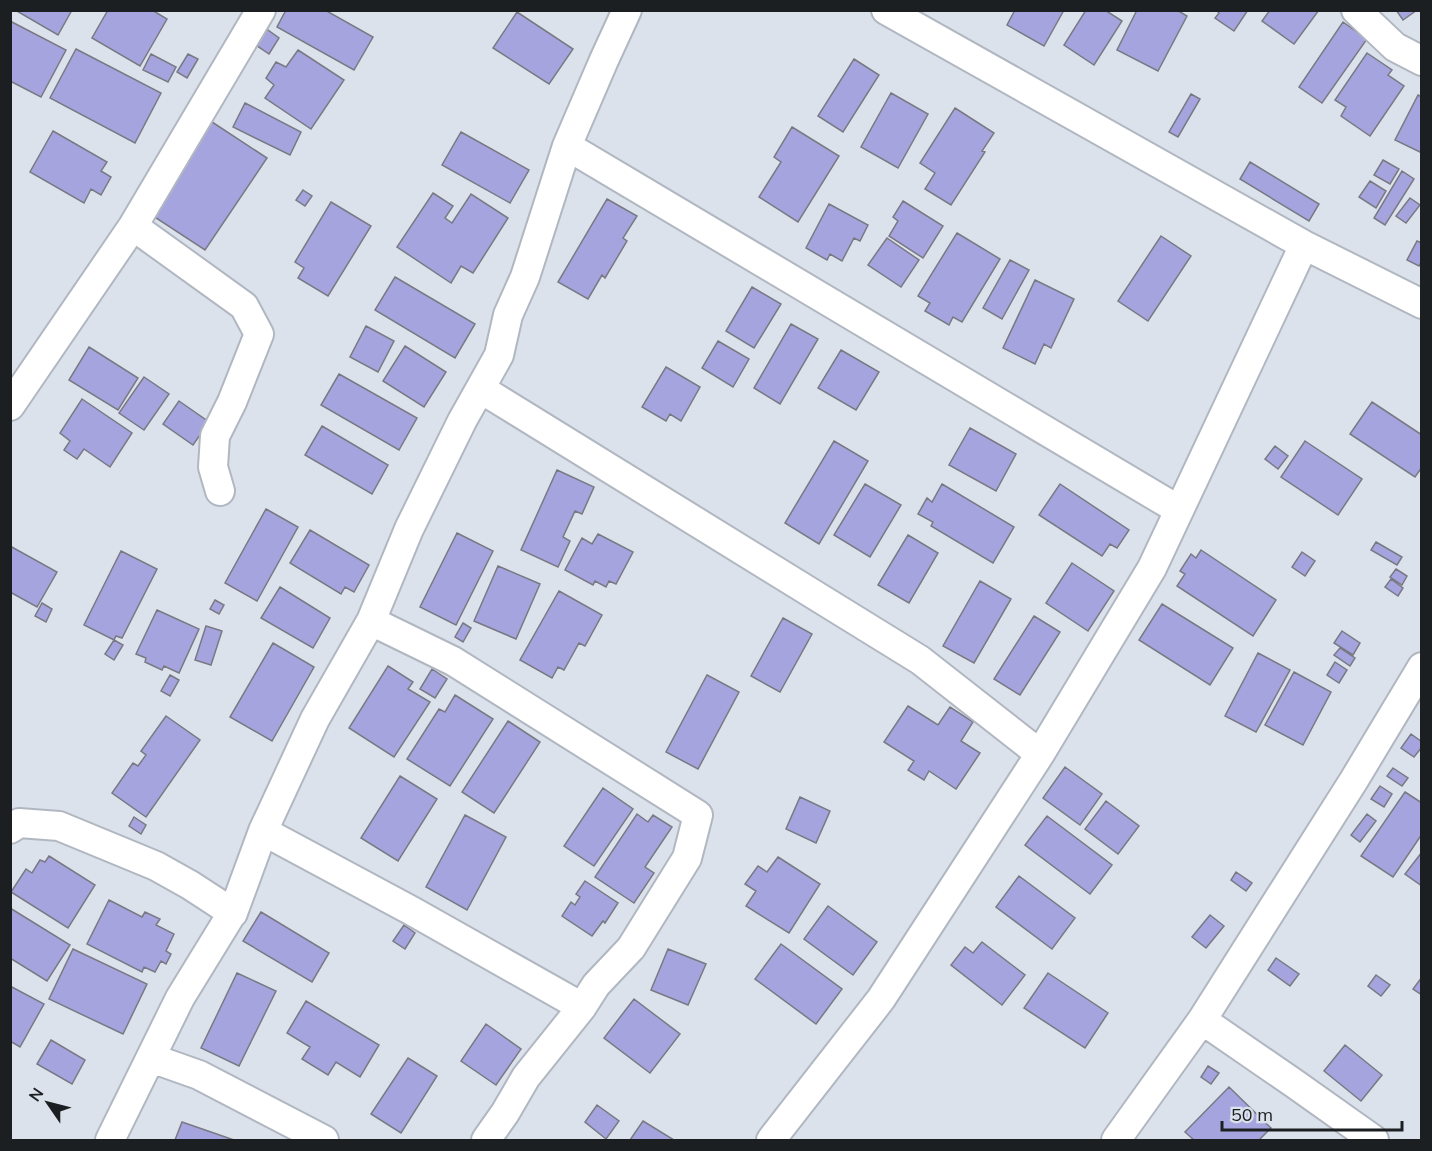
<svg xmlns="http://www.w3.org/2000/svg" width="1432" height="1151" viewBox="0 0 1432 1151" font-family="Mulish,sans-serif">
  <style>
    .building { fill: #a6a4df; stroke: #797983; stroke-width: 1.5 }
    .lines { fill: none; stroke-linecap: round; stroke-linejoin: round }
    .minor-casing { stroke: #b1b7c1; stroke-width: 32 }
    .minor { stroke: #fff; stroke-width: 28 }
  </style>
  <rect width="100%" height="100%" fill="#dce2ec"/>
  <path class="building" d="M15,10H72L58,35Z
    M108,10H152L167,19L140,66L92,38Z
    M286,10H325L373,37L354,70L277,27Z
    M1015,10H1064L1044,46L1007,25Z
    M1086,10H1105L1122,21L1094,65L1064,45Z
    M1137,10H1177L1187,16L1158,71L1117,50Z
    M1216,10H1248L1234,31L1215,18L1219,13Z
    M1270,10H1319L1294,44L1262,21Z
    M1396,10H1417L1403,20Z
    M517,12L573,49L549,84L493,48Z
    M10,21L66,50L41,97L10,81Z
    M1343,22L1367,39L1322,103L1299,87Z
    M261,25L279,38L269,54L250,41Z
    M76,49L161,93L135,143L50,98Z
    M298,50L344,80L311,129L265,98L274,85L266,78L276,62L286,67Z
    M1367,53L1392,70L1388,75L1404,86L1370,136L1341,116L1346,107L1335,100Z
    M151,54L176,67L168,82L143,70Z
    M188,54L198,59L187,78L177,72Z
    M854,59L879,75L843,132L818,116Z
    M891,93L928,114L898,168L861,147Z
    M1191,94L1200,99L1178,137L1169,132Z
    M1418,95L1422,97V153L1395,140Z
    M245,103L301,132L290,155L233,127Z
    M955,108L994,133L982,151L985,152L951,205L925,189L935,173L920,163Z
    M209,120L267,158L205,250L147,212Z
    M792,127L839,156L798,222L759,197L781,162L774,157Z
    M53,131L107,162L101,171L111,177L101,195L91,189L84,203L30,172Z
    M461,132L529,170L510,203L442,165Z
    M1383,160L1399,169L1390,184L1374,175Z
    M1250,162L1319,204L1309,221L1240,179Z
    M1402,171L1414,179L1385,225L1374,218Z
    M1370,181L1386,191L1376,208L1359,197Z
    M303,190L312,196L305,206L296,200Z
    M433,193L453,206L445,218L452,223L471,194L508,218L473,273L461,266L451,283L397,247Z
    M1410,198L1420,205L1406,223L1396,216Z
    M607,199L637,216L623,238L627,241L605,278L602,275L588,299L558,282Z
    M903,201L943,226L923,258L889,236L898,221L893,217Z
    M331,202L371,226L328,296L298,278L304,268L295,262Z
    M829,204L868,225L860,241L854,238L842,261L830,254L827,260L806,248Z
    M957,233L1000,259L962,322L953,317L949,325L925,311L930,303L918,296Z
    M1161,236L1191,256L1148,321L1118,301Z
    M887,238L919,260L901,287L868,265Z
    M1417,241L1422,243V261L1419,266L1407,260Z
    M1010,260L1029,270L1002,319L983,308Z
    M395,277L475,324L455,358L375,310Z
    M1035,280L1074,299L1051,348L1044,344L1035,364L1003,348Z
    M752,287L781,304L754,348L726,331Z
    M791,324L818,339L780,404L754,388Z
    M366,326L394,341L378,372L350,357Z
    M718,341L749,359L733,387L702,368Z
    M405,346L446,372L424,407L383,381Z
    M89,347L138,378L118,410L69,380Z
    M841,350L879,372L856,410L818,388Z
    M666,367L700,387L681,421L670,414L666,421L642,407Z
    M339,374L417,418L399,450L321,405Z
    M144,377L169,394L144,430L119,413Z
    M82,399L132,433L110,467L84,449L77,459L64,450L70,441L60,433Z
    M179,401L209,422L193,445L163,424Z
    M1372,402L1422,435V467L1415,477L1350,434Z
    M322,426L388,465L372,494L305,455Z
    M970,428L1016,454L996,491L949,465Z
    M834,441L868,461L819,544L785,523Z
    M1305,441L1362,479L1338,515L1281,477Z
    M1275,446L1288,456L1278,469L1265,459Z
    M557,470L594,487L582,514L575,511L563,537L570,541L558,567L521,550Z
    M865,484L901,505L870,557L834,535Z
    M942,484L1014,527L993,563L931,526L933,522L918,514L927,498L932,502Z
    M1060,484L1129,530L1117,548L1110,544L1102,556L1039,515Z
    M266,509L298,527L257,601L225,583Z
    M310,530L369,565L354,592L345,587L341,594L290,563Z
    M457,533L493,551L456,625L420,607Z
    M598,534L633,552L616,584L609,581L606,587L595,581L593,585L565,570L582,538L592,544Z
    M908,535L938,553L909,603L878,585Z
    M1376,542L1402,557L1397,565L1371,550Z
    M10,546L57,572L37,607L10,592Z
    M1201,550L1276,600L1253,636L1177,586L1185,574L1180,571L1191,554L1196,558Z
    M121,551L157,569L122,638L116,636L114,640L84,625Z
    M1302,552L1315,561L1305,576L1292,567Z
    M1072,563L1114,591L1088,631L1046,603Z
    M498,566L540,584L516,639L474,621Z
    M1396,569L1407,576L1402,585L1390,577Z
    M1391,579L1403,588L1398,596L1385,587Z
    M980,581L1011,599L974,663L943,646Z
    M280,587L330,618L313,648L261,618Z
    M559,591L602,615L585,646L579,643L564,670L558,667L552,678L520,660Z
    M215,600L224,605L219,614L210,609Z
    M42,603L52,609L46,622L35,616Z
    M1162,604L1233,648L1210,685L1139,640Z
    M157,610L199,629L179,673L164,666L162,670L145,662L146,658L136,654Z
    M1034,616L1060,632L1020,695L994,679Z
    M783,618L812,634L780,692L751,676Z
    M463,623L471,628L463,642L455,637Z
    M206,626L222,631L211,665L195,660Z
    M1342,631L1360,643L1353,655L1334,643Z
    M114,640L123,645L114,660L105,654Z
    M273,643L314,667L272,741L230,717Z
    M1340,648L1355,658L1350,666L1334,655Z
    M1258,653L1290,670L1256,732L1225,716Z
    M1335,662L1347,670L1339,683L1327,675Z
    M388,666L413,682L408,689L430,702L394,757L349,728Z
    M432,669L447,679L435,698L420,689Z
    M1294,672L1331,692L1303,745L1265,725Z
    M170,675L179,680L170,696L161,691Z
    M707,675L739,692L698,769L666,752Z
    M455,695L493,719L450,786L407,759L439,709L445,712Z
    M908,706L938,725L950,707L973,722L961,741L980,753L956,789L929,771L924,780L908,770L914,761L884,742Z
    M166,716L200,740L146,817L112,793L133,763L138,766L146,755L141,751Z
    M508,721L540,742L494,813L462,792Z
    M1411,734L1422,742V747L1414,757L1401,748Z
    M1065,767L1102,794L1080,825L1043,798Z
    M1393,768L1408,778L1402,786L1387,776Z
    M400,776L437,799L398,861L361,838Z
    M1380,786L1392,794L1384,807L1371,799Z
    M603,788L633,809L594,866L564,846Z
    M1405,792L1422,803V834L1393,877L1361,856Z
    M800,797L830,811L816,843L786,829Z
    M1106,801L1139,826L1118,854L1085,829Z
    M637,814L648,822L653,815L672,827L645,867L654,873L634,903L595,877Z
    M1367,814L1376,821L1360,842L1351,835Z
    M465,815L506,837L467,910L426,887Z
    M1047,816L1112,865L1090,894L1025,845Z
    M134,817L146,825L141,834L129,826Z
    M1422,852V886L1405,874Z
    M49,856L95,885L68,928L11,892L26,869L32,873L40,860L45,862Z
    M778,857L820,884L789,933L746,906L756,891L745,884L758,866L767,872Z
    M1236,872L1252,883L1246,891L1231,880Z
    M1019,876L1075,918L1052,949L996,907Z
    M585,881L618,903L605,923L603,921L592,936L562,916L571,902L575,905L580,897L576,894Z
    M109,900L142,917L145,912L160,919L156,925L174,934L166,951L171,954L166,964L161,961L155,972L144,967L142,972L87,944Z
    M828,906L877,942L853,975L804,939Z
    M10,908L70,945L47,981L10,958Z
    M261,912L329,953L312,982L243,941Z
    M1210,915L1224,926L1206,948L1192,937Z
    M404,925L415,933L405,949L393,941Z
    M982,942L1025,975L1002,1005L951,965L965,947L973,953Z
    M781,944L842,989L816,1024L755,979Z
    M73,949L147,984L123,1034L49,999Z
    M668,949L706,964L688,1005L651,990Z
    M1276,958L1299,974L1290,986L1268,970Z
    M237,973L276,991L239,1066L201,1048Z
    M1048,973L1108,1013L1085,1048L1024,1008Z
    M1376,975L1390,985L1381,996L1368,986Z
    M1422,977V995L1413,989Z
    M10,986L44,1004L20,1047L10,1041Z
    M634,999L680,1034L650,1073L604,1038Z
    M306,1001L379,1045L360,1077L336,1062L328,1075L302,1059L310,1047L287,1033Z
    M486,1024L521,1049L496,1085L461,1061Z
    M51,1040L85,1060L72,1084L37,1064Z
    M1345,1045L1382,1075L1361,1101L1324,1071Z
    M408,1058L437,1076L401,1133L371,1114Z
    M1208,1066L1219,1073L1211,1084L1201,1077Z
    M1229,1087L1271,1128L1259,1140H1194L1185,1132Z
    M597,1105L619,1121L606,1139L585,1122Z
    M643,1121L674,1140H630Z
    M182,1122L234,1140H175Z"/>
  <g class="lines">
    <defs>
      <path id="minor" d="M886,10L1304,245L1422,304
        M1356,10L1395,47L1422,61
        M567,146L1179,510
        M133,226L244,306L259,334L232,402L215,436L213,467L220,491
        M481,389L920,660L1040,754
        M10,406L133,226L261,10
        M371,621L453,661L698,815L687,858L631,948L596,985L582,1007L526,1077L505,1113L486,1140
        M10,829L19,823L59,826L156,866L190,885L233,913
        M263,831L412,911L582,1007
        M1202,1020L1295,1084L1374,1140
        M151,1058L199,1075L324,1140
        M110,1140L180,998L234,910L263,831L315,719L371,621L409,529L462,421L499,355L508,315L525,277L567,146L604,60L627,10
        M771,1140L881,999L1040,754L1152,568L1304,245
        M1116,1140L1202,1020L1354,780L1422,667"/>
    </defs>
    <use href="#minor" class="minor-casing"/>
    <use href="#minor" class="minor"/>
  </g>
  <rect width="1432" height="1151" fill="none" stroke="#1c1f22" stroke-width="24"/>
  <g transform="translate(48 1103) rotate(305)" stroke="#dce2ec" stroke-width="4.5" paint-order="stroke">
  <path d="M0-4.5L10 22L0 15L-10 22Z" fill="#1c1f22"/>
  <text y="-9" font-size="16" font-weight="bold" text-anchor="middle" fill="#1c1f22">N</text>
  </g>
  <path d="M1222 1121v9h180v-9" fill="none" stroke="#1c1f22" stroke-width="3"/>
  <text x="1231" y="1121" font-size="18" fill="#1c1f22" stroke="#dce2ec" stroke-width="4.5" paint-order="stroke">50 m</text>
</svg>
